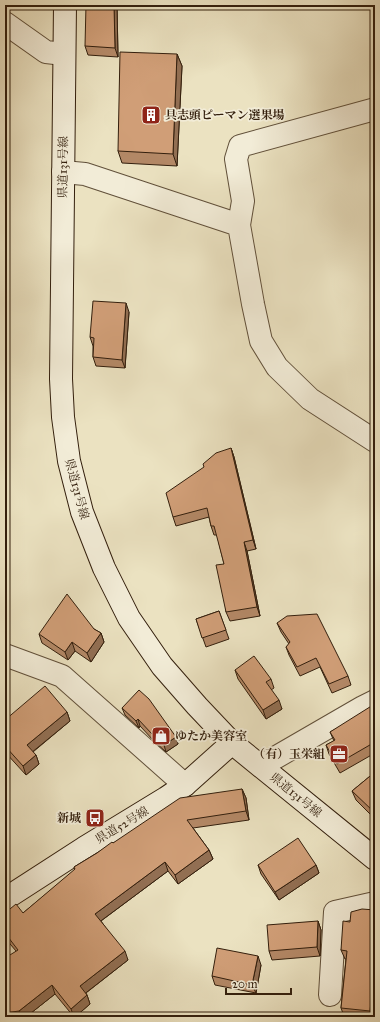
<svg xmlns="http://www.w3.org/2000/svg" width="380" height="1022" viewBox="0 0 380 1022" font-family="'IM FELL Great Primer','Noto Serif JP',serif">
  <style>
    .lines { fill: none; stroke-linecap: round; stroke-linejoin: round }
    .street-casing { stroke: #61503a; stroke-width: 24 }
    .secondary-casing { stroke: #331f0d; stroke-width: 24 }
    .street { stroke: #f2ecd7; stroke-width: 22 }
    .secondary { stroke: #f2ecd7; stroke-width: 22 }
    .wall { fill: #b38866; stroke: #331f0d }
    .shaded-wall { fill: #926f53; stroke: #331f0d }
    .building { fill: #d09e77; stroke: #331f0d }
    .labels { text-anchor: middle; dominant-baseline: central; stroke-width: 3.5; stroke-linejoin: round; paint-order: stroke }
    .poi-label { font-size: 12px; font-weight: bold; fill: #331f0d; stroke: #f2ecd7; text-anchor: start }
    .street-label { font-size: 12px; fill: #331f0d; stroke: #f2ecd7 }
  </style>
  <rect width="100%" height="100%" fill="#ebe2c1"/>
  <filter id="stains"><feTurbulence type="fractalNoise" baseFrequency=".005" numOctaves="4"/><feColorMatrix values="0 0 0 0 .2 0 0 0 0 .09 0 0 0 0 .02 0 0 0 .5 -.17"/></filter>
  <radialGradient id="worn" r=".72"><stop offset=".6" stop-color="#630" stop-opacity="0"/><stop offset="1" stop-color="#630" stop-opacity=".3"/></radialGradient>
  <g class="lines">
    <defs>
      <path id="street" d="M5,23L46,52L64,54
        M375,109L240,146L236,159L243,201L239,225L253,304L261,341L277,367L310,399L375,441
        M63,172L85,174L239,225
        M5,655L62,676L185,785
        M261,766L363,707L375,701
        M330,995L335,912L375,903"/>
      <path id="secondary" d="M65,5L61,379L63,417L69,461L82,512L104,568L129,618L162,666L197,706L232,743L375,859
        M5,899L84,848L166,798L185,785L232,743"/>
    </defs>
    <use href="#street" class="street-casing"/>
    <use href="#secondary" class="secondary-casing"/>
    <use href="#street" class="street"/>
    <use href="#secondary" class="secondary"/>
  </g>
  <path class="wall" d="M117,5L118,57L88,55L85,46Z
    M177,54L182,66L177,166L122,163L118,151Z
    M129,312L125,368L96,366L93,357V346L90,337Z
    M231,448L234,457L256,549L247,551L260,616L230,621L226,612L224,564L217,535H214L211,526L209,517L176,526L173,517Z
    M219,611L229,639L206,647L196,619Z
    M277,623L348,676L351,685L332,693L320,667L300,676L289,655L286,647L289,644L281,632Z
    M94,629L101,633L104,642L91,662L75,651L68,660L42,643L39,634Z
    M235,670L271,679L274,688L271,690L282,709L266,719L238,679Z
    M122,708L176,737L178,744L166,752L154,741L140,726L139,728L125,715Z
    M375,708V753L340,773L329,754L326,745L334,741L330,732Z
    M67,712L70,721L33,752L36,755L39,764L26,775L5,752V720Z
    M375,772V819L356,800L352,791Z
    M242,789L246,798L249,820L193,828L209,850L213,859L178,884L168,871L101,921L128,960L86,993L87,995L90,1004L75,1017H74L55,994L26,1017H7L5,1013L16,951L5,938V913H23L75,870L74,867L113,843Z
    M258,865H316L319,873L279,900L261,874Z
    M375,910V1001L373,1017L344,1016L341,1008L346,959H345L341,950L350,922Z
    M318,921L321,930L320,956L272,960L269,951Z
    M261,965L256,993L215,985L212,976Z"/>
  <path class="shaded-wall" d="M114,5H117L118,57L115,48Z
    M177,54L182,66L177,166L173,154Z
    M126,303L129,312L125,368L122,360Z
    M231,448L234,457L256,549L253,540Z
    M244,542L247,551L260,616L257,607Z
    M101,633L104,642L91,662L87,653Z
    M72,642L75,651L68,660L65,652Z
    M279,700L282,709L266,719L263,710Z
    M67,712L70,721L31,753L27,745Z
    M138,719L140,726L139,728L136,721Z
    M176,737L178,744L166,752L164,745Z
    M36,755L39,764L26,775L23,766Z
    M242,789L246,798L249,820L246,811Z
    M209,850L213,859L178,884L175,875Z
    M165,862L168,871L98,923L95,914Z
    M316,865L319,873L279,900L275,892Z
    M318,921L321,930L320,956L317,947Z
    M125,951L128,960L83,995L80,986Z
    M258,956L261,965L256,993L252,985Z
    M374,972L375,974V1001L373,1017H372L370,1011Z
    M52,985L55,994L26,1017H21L19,1011Z
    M87,995L90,1004L75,1017H74L71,1009Z"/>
  <path class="building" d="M86,5H114L115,48L85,46Z
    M120,52L177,54L173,154L118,151Z
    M93,301L126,303L122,360L93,357L94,338L90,337Z
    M231,448L253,540L244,542L257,607L226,612L216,565L224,564L214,526H211L207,508L173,517L166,493L204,467L203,464L216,453Z
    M67,594L94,629L101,633L87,653L72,642L65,652L39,634Z
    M219,611L226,630L202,638L196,619Z
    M317,614L348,676L329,684L316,658L297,667L286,647L290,642L277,623L287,616Z
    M254,656L271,679L266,682L279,700L263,710L235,670Z
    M45,686L67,712L27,745L36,755L23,766L5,746V720Z
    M139,690L149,699L176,737L164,745L152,734L138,719L136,721L122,708Z
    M373,705L375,708V742L337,764L326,745L335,740L330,732Z
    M375,772V811L374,812L352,791Z
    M242,789L246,811L187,820L209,850L175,875L165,862L95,914L125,951L80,986L87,995L71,1009L52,985L19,1011L5,1013V958L18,950L5,933V913L16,904L23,913L75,869L74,867L97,853L112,842L113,843L180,798Z
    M298,838L316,865L275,892L258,865Z
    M362,909L375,910V972H374L370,1011L341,1008L347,951L341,950L343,921L350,922L351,912Z
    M318,921L317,947L269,951L267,925Z
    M217,948L258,956L252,985L212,976Z"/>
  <defs>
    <symbol id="building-square" viewBox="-11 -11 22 22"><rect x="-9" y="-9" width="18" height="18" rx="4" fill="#8f2418" stroke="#f2ecd7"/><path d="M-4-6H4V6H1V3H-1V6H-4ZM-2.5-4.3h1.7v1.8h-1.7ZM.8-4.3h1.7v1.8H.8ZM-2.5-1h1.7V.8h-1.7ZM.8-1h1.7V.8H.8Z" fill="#fff"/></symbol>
    <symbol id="shop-square" viewBox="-11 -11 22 22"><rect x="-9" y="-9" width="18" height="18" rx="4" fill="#8f2418" stroke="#f2ecd7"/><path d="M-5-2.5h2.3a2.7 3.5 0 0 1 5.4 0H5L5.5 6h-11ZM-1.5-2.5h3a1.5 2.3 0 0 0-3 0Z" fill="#fff"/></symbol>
    <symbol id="office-square" viewBox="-11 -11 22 22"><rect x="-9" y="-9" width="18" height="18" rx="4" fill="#8f2418" stroke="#f2ecd7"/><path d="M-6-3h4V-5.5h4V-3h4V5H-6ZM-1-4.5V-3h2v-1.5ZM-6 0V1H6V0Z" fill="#fff"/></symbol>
    <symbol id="bus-square" viewBox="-11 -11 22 22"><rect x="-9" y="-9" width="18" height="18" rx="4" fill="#8f2418" stroke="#f2ecd7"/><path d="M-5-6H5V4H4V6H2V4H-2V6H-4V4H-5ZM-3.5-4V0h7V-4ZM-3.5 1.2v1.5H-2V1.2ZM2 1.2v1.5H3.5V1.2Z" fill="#fff"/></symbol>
  </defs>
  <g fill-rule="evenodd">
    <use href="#building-square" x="140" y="104" width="22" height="22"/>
    <use href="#shop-square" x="150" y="725" width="22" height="22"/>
    <use href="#office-square" x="328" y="743" width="22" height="22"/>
    <use href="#bus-square" x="84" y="807" width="22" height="22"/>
  </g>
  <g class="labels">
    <g class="poi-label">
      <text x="165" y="115">具志頭ピーマン選果場</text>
      <text x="175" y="736">ゆたか美容室</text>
      <text x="325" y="754" text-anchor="end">（有）玉栄組</text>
      <text x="81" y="818" text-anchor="end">新城</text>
    </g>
    <g class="street-label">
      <text transform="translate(63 167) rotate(-89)">県道131号線</text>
      <text transform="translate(77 489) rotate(75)">県道131号線</text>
      <text transform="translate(296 795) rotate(39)">県道131号線</text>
      <text transform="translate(122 825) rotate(-31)">県道52号線</text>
    </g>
  </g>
  <rect width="380" height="1022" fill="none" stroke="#ebe2c1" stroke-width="20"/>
  <rect x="6" y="6" width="368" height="1010" fill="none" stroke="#331f0d" stroke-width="2"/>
  <rect x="10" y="10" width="360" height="1002" fill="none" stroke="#331f0d"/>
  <path d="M226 988v6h65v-6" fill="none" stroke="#331f0d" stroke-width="2"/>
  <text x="232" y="988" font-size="12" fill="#331f0d" stroke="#f2ecd7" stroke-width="3" paint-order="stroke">20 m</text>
  <rect width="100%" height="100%" filter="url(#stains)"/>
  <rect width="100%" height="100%" fill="url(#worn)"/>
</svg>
